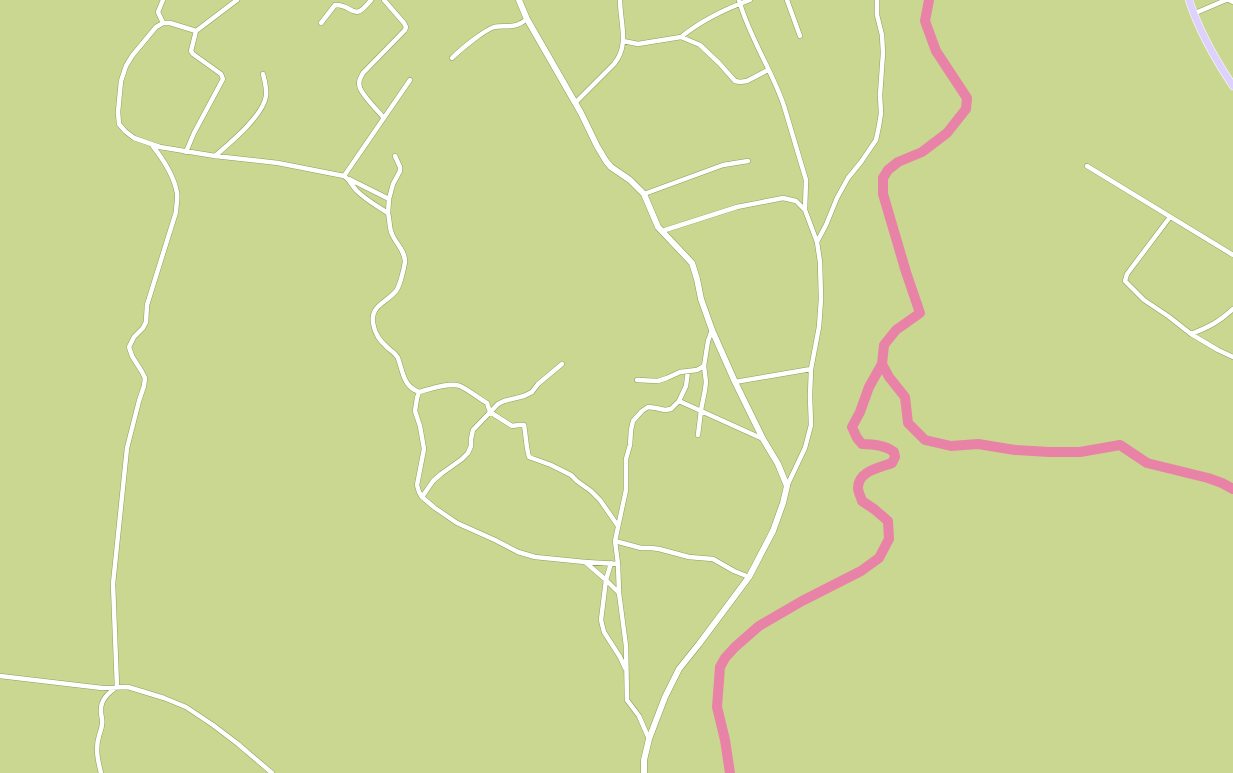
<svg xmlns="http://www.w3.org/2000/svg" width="1233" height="773" viewBox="0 0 1233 773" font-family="'DM Sans',sans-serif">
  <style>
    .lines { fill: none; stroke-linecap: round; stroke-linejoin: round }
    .river { stroke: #e883a7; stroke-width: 10 }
    .minor-casing { stroke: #909d59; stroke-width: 5.5 }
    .tertiary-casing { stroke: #909d59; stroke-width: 7 }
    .primary-casing { stroke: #fff; stroke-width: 8 }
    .minor { stroke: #fff; stroke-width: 4.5 }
    .tertiary { stroke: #fff; stroke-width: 6 }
    .primary { stroke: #ded1fd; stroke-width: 7 }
  </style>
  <rect width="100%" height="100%" fill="#c9d791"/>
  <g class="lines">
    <path class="river" d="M929,0L925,21L936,51L967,98L966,109L947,133L922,152L898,162L888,170L883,178V194L906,272L920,313L896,330L884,345L882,364L889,377L905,397L908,423L925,440L951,446L978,444L1015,450L1049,452H1080L1120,445L1147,463L1208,478L1222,483L1233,489
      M730,773L725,740L717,707L720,667L725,658L735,647L759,626L802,601L861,571L879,558L889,539L888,521L874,509L862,501C861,497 858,492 858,488C858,471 879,468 892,463L895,457L894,452C885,445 873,444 862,444L857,438L852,427L860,412L869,387L882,364"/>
    <defs>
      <path id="minor" d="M163,0L158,12L163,23
        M237,0L196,31L170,23H163L156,27L132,56L126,66L121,81L118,112L119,124L125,131L134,138L160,147L215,156L278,163L344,176C350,180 352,186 357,191C366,200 377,206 388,213C390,220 389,228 392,234C396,244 405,250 405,262C404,268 400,286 396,291C385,304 368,306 374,327C375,333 380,341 385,345C389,350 395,352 398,358C403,372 403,386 419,392L417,398L415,411L420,426L424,449L417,485L419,492L422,497L435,508L457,523L495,540L518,552L535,557L585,562L618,564
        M384,0L404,23L406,27L405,30L363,73C360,78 358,82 360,88C363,96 378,111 384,118
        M739,0C749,37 772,70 784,106L806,180L805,210L817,242L820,262L821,299L819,327L811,369L810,396L811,425L805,448L787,486
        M787,0L800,36
        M1229,0L1233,2
        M1193,14L1226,0
        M321,23L335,5C354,4 352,24 371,0
        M681,37C702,20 725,9 750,0
        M623,41L638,44L681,37L700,45L719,63L735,81L740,82L747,81L768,70
        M452,58C461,49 483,31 494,27C502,25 511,28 519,24C522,23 524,21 527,19
        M575,103L614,64C630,45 620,23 620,0
        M186,152L194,133L223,79L221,74L193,54L191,51L196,31
        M215,156C230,143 263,116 266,96C267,89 265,82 263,74
        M1087,166L1233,255
        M344,176L410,80
        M349,179L389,199L388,213
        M644,194L723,165L748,161
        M389,199L393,184L400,171V167L395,156
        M1170,217L1127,274L1125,281L1144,300L1168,316L1191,334L1218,350L1233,357
        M662,231L737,207L783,198L796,201L805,210
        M817,242L826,225L837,198L848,178L861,162L876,140L879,126L881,113L880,95L883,53L882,35L877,15V0
        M1191,334C1209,327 1219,322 1233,309
        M637,380L658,381L667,378L680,372L697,370L704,366L708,341L712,330
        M735,382L811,369
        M419,392C430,389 450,382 460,386C469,390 478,398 487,403L490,412L512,426L519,425H524C526,436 526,446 529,457L551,465L571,475L577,481L591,491L600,500L618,526
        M679,401L763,439
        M698,435L701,410L705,390L706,382L704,366
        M422,497L433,481L441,474L462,459L468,453L471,446V439L473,430L498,404L504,401L524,396L532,392L538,384L562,364
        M615,541L641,548H651L659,549L689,557L713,559L734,571L749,577
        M585,562L606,580L619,593
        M611,563L606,580L601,620L604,632L620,657L625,668
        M0,676L102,688L128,687L164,698L186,707L213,725L238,744L272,773
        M649,739L639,716L627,700L626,646L619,593L618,564L615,541L626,490V459L630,445L631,430L633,421L642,411L648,407L656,408L665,410L671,409L679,401L686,386L688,371
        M101,773C98,761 95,749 99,736C100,732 102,728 102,724C103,720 101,716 101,712C100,700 108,693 117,687L113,584L127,448L139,401L144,386L145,378L142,372L132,356L129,347L134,337L143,328L146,322L147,305L176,212C176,206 178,199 177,193C174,175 163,159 152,145"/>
      <path id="tertiary" d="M519,0L527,19L581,113L597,146L606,161L611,167L630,180L644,194L658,227L692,263L697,279L701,299L712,330L735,382L763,439L778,464L787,486L783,503L773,531L749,577L699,644L679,669L665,697L649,739L644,760V773"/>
      <path id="primary" d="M1189,0C1199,31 1215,59 1233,86"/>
    </defs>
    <use href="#minor" class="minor-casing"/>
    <use href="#tertiary" class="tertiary-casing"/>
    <use href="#primary" class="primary-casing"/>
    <use href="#minor" class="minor"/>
    <use href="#tertiary" class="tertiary"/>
    <use href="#primary" class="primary"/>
  </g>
</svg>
